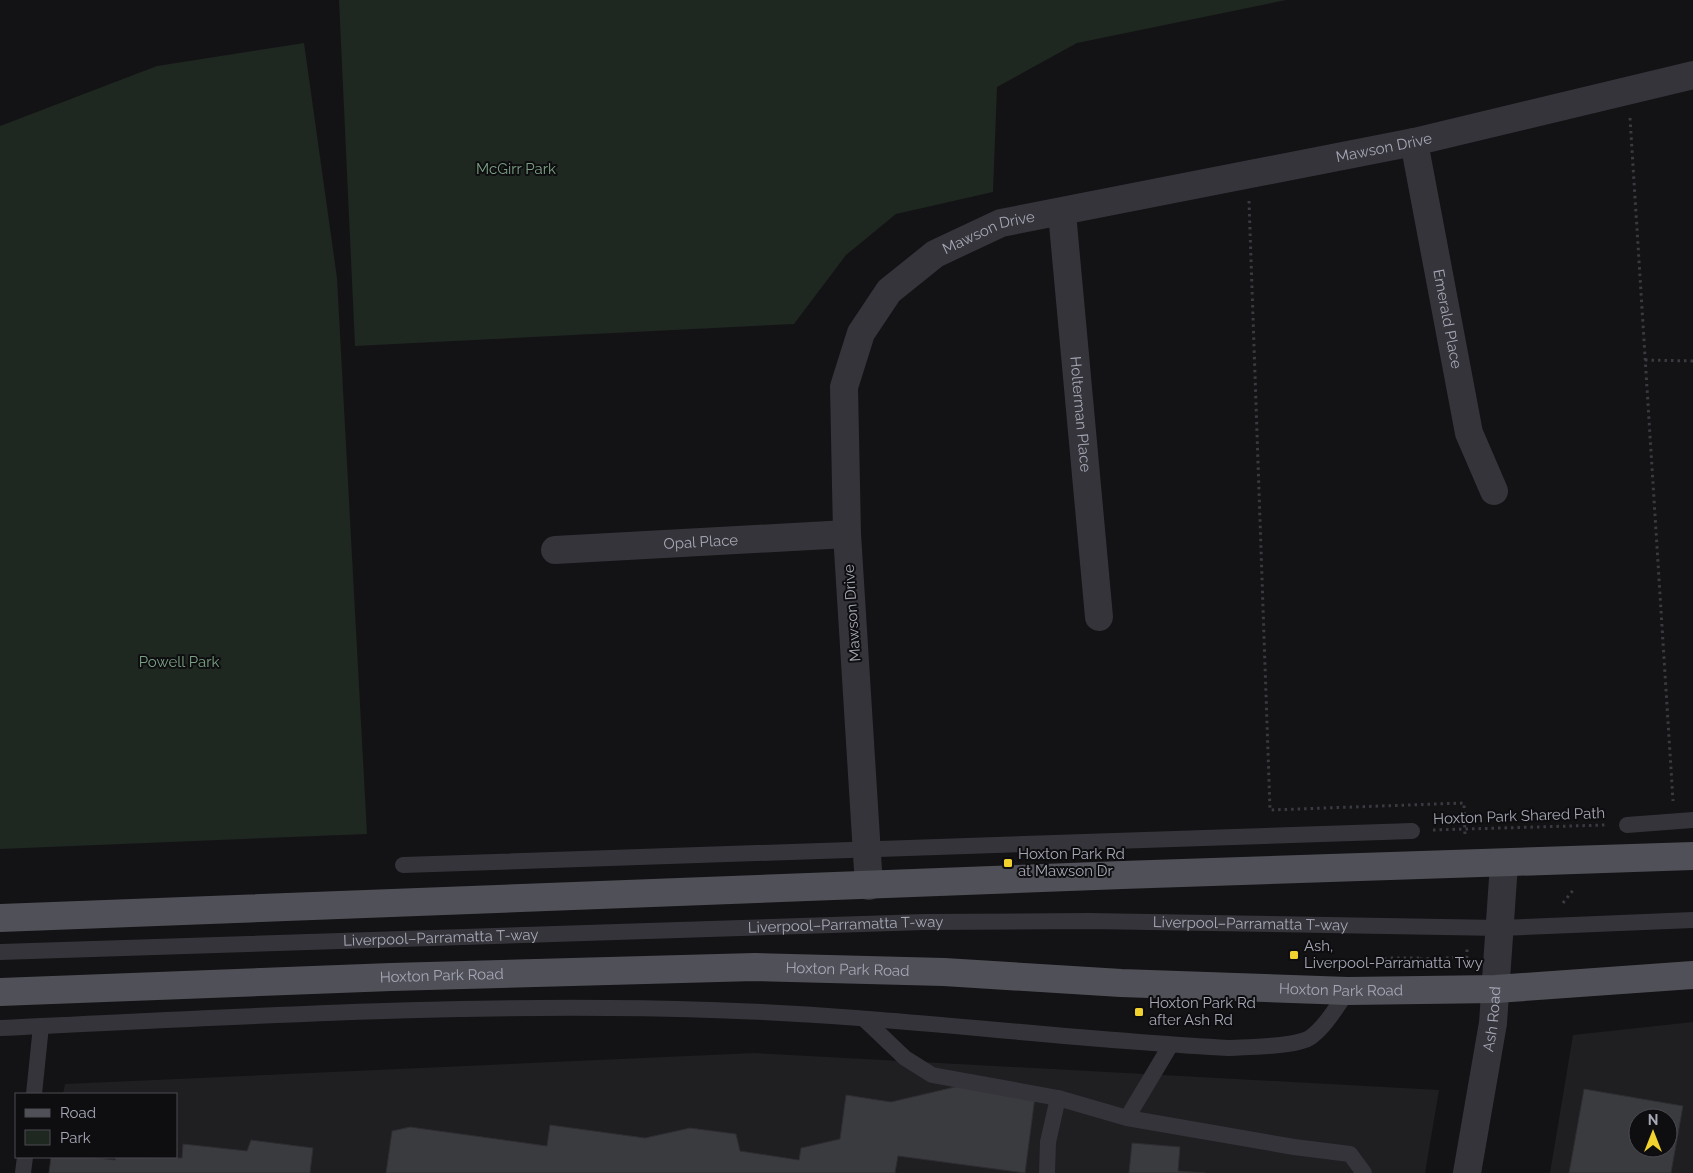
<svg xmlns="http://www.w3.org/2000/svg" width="1693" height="1173" viewBox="0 0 1693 1173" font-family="Raleway,sans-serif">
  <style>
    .built { fill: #1f1f22; fill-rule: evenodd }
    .green { fill: #1f2721 }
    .building { fill: #3a3b3f; stroke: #2e2d31; fill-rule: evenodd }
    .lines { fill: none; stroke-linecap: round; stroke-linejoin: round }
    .path { stroke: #3a3b41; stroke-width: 3; stroke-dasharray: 2.5 4; stroke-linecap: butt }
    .service { stroke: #34343a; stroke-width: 16 }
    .minor { stroke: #34343a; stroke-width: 28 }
    .primary { stroke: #505059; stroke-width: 28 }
    .poi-dot { fill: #f1d22e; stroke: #0e0e10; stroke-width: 2 }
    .labels { text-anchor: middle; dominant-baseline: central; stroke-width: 4; stroke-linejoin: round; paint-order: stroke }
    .street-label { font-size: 15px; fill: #a5a7b5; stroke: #0e0e10 }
    .park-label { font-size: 15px; fill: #7ba084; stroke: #0e0e10 }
    .poi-label { font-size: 15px; fill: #a5a7b5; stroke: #0e0e10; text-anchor: start }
  </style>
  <rect width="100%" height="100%" fill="#131315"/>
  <path class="built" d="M1693,1022V1173H1550L1573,1035ZM1638,1118H1668V1148H1638Z
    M755,1053L1439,1090L1425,1173H50L53,1157H176V1094H63L65,1084Z"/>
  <path class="green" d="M339,0H1286L1077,43L997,87L993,192L896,214L846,255L794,324L355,346Z
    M304,43L337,278L367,834L0,849V126L157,66Z"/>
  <path class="building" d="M959,1086L1035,1097L1025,1173L898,1156L895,1173H386L392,1131L410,1127L547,1146L550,1125L645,1138L690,1128L736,1134L740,1151L799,1160L801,1148L840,1139L846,1095L891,1102Z
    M1584,1089L1683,1106L1671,1173H1569ZM1638,1118H1668V1148H1638Z
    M251,1140L313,1148L310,1173H49L51,1157H90L115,1160L116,1157L182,1158L183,1144L247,1151Z
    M1132,1143L1180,1147L1178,1171L1205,1173H1129Z"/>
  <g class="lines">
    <path class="path" d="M1630,118L1673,801
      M1249,201L1270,810L1464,803L1465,836
      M1645,360L1693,361
      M1433,830L1606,825
      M1563,903L1574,889
      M1420,959L1467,957V949
      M1378,961L1389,958H1420"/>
    <g class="service">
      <path d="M1627,825L1693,820"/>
      <path d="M403,865L1412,831"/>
      <path id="s1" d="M0,952L924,922L1089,921L1500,928L1693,920"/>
      <path d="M864,1019L905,1058L932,1075L1058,1098L1127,1118L1294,1147L1350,1154L1364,1173"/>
      <path d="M0,1028C237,1017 474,1002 711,1010C884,1015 1056,1039 1229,1048C1248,1047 1297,1047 1311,1037C1326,1026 1337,1006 1348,991"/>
      <path d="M34,1094L41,1026"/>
      <path d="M1127,1118L1170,1046"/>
      <path d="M23,1173L25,1157"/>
      <path d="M1047,1173L1048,1142L1058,1098"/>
    </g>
    <g class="minor">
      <path id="s2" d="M1414,142L1469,433L1494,491"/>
      <path id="s3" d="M1062,213L1099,617"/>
      <path id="s4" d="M555,550L847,534"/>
      <path id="s5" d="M869,886L847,534L844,387L861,333L889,291L935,254L1001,223L1414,142L1693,75"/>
      <path id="s6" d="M1467,1173L1493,1023L1504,864"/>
    </g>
    <g class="primary">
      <path d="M0,918L1122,875L1693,856"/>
      <path id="s7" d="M0,992L391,977L755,967L944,972L1121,983L1348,991L1496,989L1693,975"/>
    </g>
  </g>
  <g class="poi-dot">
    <rect x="1003" y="858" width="10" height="10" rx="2.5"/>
    <rect x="1289" y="950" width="10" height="10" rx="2.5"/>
    <rect x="1134" y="1007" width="10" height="10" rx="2.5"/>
  </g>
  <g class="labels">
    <g class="street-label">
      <text stroke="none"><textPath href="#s5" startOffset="1129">Mawson Drive</textPath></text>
      <text stroke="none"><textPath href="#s5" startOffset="724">Mawson Drive</textPath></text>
      <text stroke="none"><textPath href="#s2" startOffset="180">Emerald Place</textPath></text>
      <text stroke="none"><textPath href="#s3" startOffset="202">Holterman Place</textPath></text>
      <text stroke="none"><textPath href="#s4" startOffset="146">Opal Place</textPath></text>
      <text transform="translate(852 613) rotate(-94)">Mawson Drive</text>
      <text transform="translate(1519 816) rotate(-2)">Hoxton Park Shared Path</text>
      <text stroke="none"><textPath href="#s1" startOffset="1251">Liverpool–Parramatta T-way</textPath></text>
      <text stroke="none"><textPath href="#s1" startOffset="846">Liverpool–Parramatta T-way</textPath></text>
      <text stroke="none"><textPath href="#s1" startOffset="441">Liverpool–Parramatta T-way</textPath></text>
      <text stroke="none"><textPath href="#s7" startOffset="848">Hoxton Park Road</textPath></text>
      <text stroke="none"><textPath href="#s7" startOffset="442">Hoxton Park Road</textPath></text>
      <text stroke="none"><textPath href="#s7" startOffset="1342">Hoxton Park Road</textPath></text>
      <text stroke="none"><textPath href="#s6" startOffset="156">Ash Road</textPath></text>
    </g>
    <g class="park-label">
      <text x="516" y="169">McGirr Park</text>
      <text x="179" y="662">Powell Park</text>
    </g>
    <g class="poi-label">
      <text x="1018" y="854">Hoxton Park Rd<tspan x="1018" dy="17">at Mawson Dr</tspan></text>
      <text x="1304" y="946">Ash,<tspan x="1304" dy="17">Liverpool-Parramatta Twy</tspan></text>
      <text x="1149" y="1003">Hoxton Park Rd<tspan x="1149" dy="17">after Ash Rd</tspan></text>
    </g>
  </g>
  <rect x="15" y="1093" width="162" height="65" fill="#0e0e10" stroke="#4a4b52"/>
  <rect x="25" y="1109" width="25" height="8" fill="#505059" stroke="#4a4b52"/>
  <text x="60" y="1118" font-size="15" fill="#a5a7b5">Road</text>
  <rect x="25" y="1130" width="25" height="15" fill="#1f2721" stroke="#4a4b52"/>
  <text x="60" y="1143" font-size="15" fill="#a5a7b5">Park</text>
  <g transform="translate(1653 1133)"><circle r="24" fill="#0e0e10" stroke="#4a4b52"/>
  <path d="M0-4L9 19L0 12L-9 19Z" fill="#f1d22e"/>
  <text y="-8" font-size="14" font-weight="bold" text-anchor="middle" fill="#a5a7b5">N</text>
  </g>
</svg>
